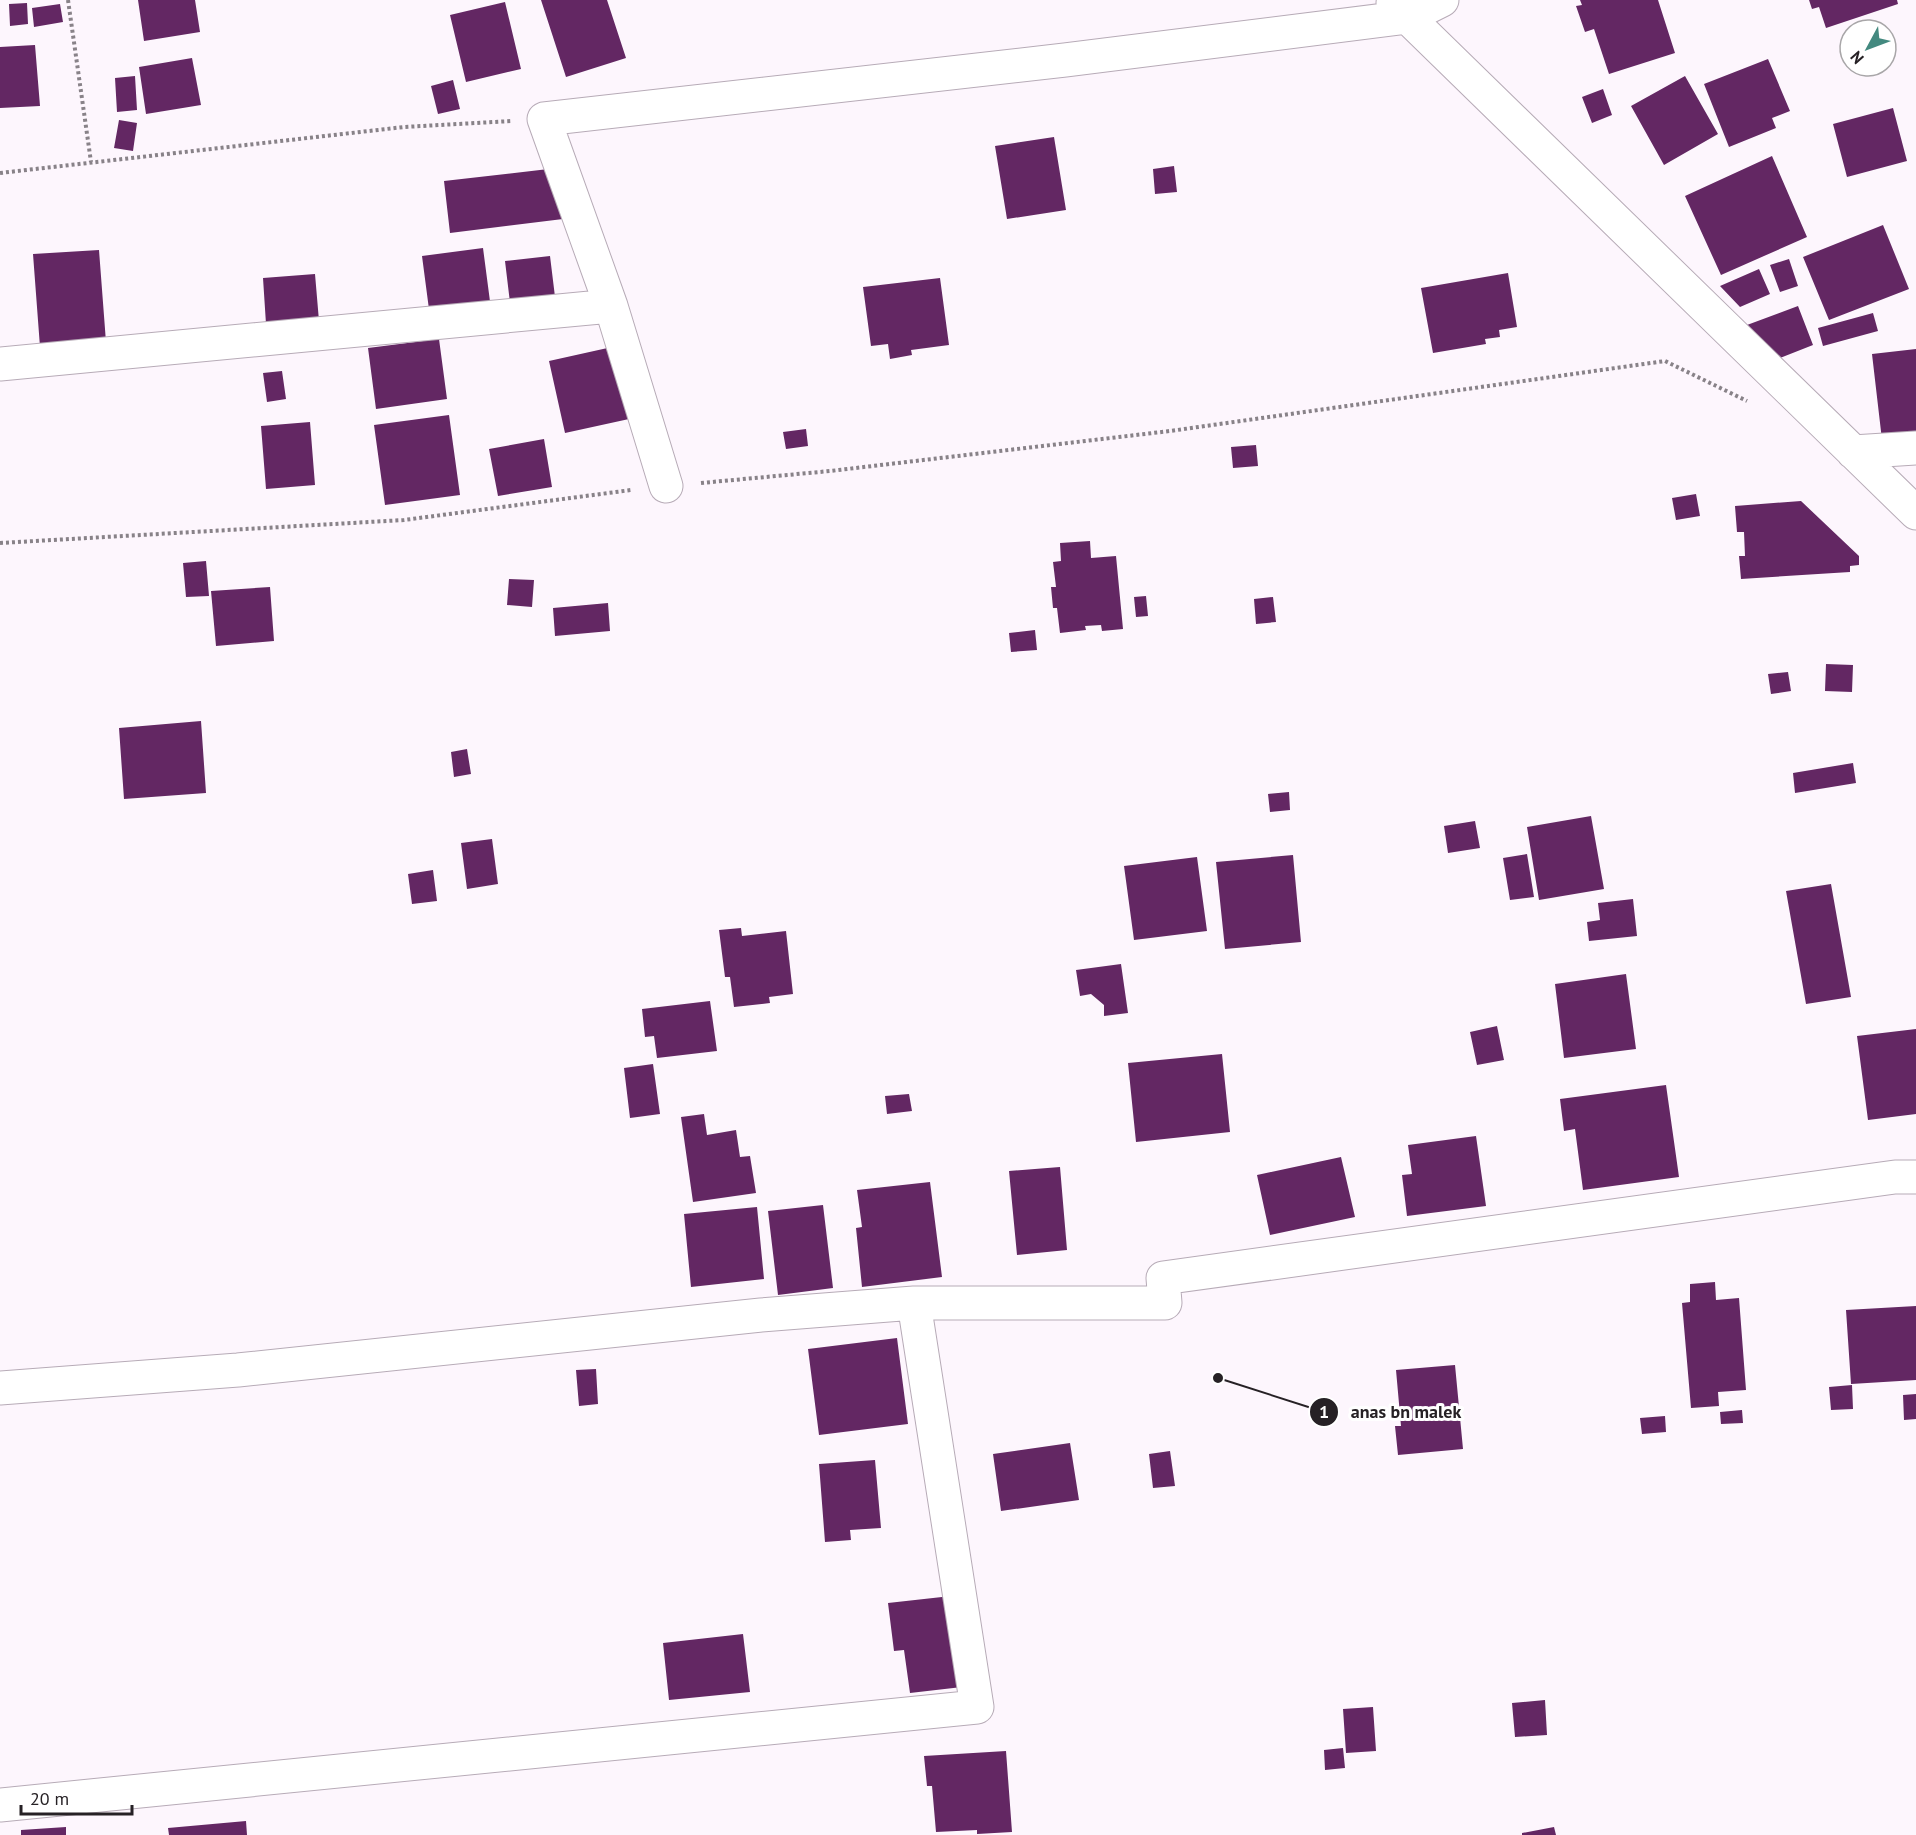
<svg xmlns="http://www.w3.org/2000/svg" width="1916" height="1835" viewBox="0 0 1916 1835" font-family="'PT Sans',sans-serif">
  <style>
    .building { fill: #632763 }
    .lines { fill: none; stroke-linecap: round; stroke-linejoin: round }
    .minor-casing { stroke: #b7abb7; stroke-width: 35 }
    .path { stroke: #888288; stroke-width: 4; stroke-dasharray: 3 3; stroke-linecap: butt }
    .minor { stroke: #fff; stroke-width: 33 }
    .leader { fill: none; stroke: #262125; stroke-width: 2 }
    .callout-dot { fill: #262125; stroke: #fff; stroke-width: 2 }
    .mark-label { font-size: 18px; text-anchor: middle; font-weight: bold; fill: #fff }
    .callout-label { font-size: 18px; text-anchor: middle; font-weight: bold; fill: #262125; stroke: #fff; stroke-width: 6; stroke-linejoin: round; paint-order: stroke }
  </style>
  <rect width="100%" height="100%" fill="#fdf6fd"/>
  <path class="building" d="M138,0H195L200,32L144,41Z
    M541,0H607L626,58L566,77Z
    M1580,0H1658L1675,53L1609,74L1594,29L1585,32L1576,6L1582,5Z
    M1809,0H1897L1898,4L1826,28L1819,7L1812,9Z
    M505,2L521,69L466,82L450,15Z
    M27,3L28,24L10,26L9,4Z
    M60,4L63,22L34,27L32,8Z
    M35,45L40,106L0,108V47Z
    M192,58L201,105L146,114L139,67Z
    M1768,59L1790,111L1772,118L1776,128L1729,147L1704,84Z
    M135,76L137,110L117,112L115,78Z
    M1685,76L1718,134L1664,165L1631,106Z
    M453,80L460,109L438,114L431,86Z
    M1603,89L1612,115L1592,123L1582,97Z
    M1893,108L1907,161L1847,177L1833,124Z
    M119,120L137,123L133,151L114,148Z
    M1054,137L1066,210L1007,219L995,146Z
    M1772,156L1807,237L1721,275L1685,196Z
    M1174,166L1177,192L1155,194L1153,169Z
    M557,168L563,219L450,233L444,181Z
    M1883,225L1909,289L1829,320L1803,257Z
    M483,248L491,309L430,317L422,256Z
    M99,250L106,342L40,347L33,254Z
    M550,256L556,305L511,311L505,261Z
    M1789,259L1798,286L1780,292L1770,265Z
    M1759,269L1770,294L1740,307L1720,286Z
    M1508,273L1517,327L1499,330L1500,337L1485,339L1486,344L1433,353L1421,288Z
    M315,274L319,321L266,324L263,278Z
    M940,278L949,345L911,350L912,355L890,359L888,344L871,346L863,287Z
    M1798,306L1813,345L1780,358L1747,325Z
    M1873,313L1878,331L1823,346L1818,328Z
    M439,339L447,399L376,409L368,348Z
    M612,347L629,419L565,433L549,361Z
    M1916,349V436L1882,440L1872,354Z
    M282,371L286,399L267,402L263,373Z
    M449,415L460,495L385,505L374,425Z
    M310,422L315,485L266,489L261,426Z
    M806,429L808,446L786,449L783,432Z
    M544,439L552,487L498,496L489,449Z
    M1256,445L1258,466L1233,468L1231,447Z
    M1696,494L1700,516L1676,520L1672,498Z
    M1801,501L1859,556V565L1850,566V572L1741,579L1739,556H1745L1744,532H1737L1735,506Z
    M1090,541L1091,558L1116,556L1123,629L1102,631L1101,625L1085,626L1086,630L1060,633L1057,608H1053L1051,587H1056L1053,562L1061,561L1060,543Z
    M206,561L209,596L186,597L183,563Z
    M509,579L534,580L532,607L507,605Z
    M270,587L274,641L216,646L211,591Z
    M1146,596L1148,616L1136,617L1134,597Z
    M1273,597L1276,622L1256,624L1254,599Z
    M608,603L610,631L555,636L553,608Z
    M1035,630L1037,650L1011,652L1009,633Z
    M1826,664L1853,665L1852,692L1825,691Z
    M1788,672L1791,691L1771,694L1768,674Z
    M201,721L206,793L124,799L119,728Z
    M467,749L471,774L454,777L451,752Z
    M1853,763L1856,783L1795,793L1793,773Z
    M1289,792L1290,810L1270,812L1268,794Z
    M1591,816L1604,889L1539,900L1527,827Z
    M1475,821L1480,848L1448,853L1444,826Z
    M492,839L498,884L467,889L461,843Z
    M1527,854L1534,897L1510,900L1503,858Z
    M1293,855L1301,942L1225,949L1216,862Z
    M1197,857L1207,931L1134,940L1124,866Z
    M433,870L437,901L412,904L408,874Z
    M1831,884L1851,997L1806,1004L1786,891Z
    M1633,899L1637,936L1589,941L1587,922L1600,920L1598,903Z
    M741,928L742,936L786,931L793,994L769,997L770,1003L734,1007L730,977H725L719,930Z
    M1121,964L1128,1013L1104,1016V1005L1091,994L1080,996L1076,970Z
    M1626,974L1636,1049L1564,1058L1555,984Z
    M710,1001L717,1051L657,1058L654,1036L645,1037L642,1009Z
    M1497,1026L1504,1060L1477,1065L1470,1032Z
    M1916,1029V1114L1868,1120L1857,1036Z
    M1222,1054L1230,1132L1136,1142L1128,1063Z
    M653,1064L660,1114L630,1118L624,1068Z
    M1666,1085L1679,1177L1583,1190L1575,1129L1564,1131L1560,1099Z
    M909,1094L912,1111L887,1114L885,1096Z
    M704,1114L707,1135L736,1130L740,1157L750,1156L756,1193L693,1202L681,1117Z
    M1476,1136L1486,1206L1407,1216L1402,1175L1412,1174L1408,1145Z
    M1341,1157L1355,1217L1270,1235L1257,1175Z
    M1060,1167L1067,1250L1017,1255L1009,1171Z
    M930,1182L942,1277L862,1287L856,1228L862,1227L857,1190Z
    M823,1205L833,1288L778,1295L768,1211Z
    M757,1207L764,1279L691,1287L684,1214Z
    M1715,1282L1716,1300L1739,1298L1746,1390L1718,1392L1719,1406L1691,1408L1682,1303L1690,1302V1284Z
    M1916,1306V1380L1851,1384L1846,1310Z
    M897,1338L908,1424L819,1435L808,1349Z
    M1455,1365L1463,1449L1398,1455L1395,1426H1401L1396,1370Z
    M596,1369L598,1404L579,1406L576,1370Z
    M1852,1385L1853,1409L1831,1410L1829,1387Z
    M1916,1394V1419L1904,1420L1903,1395Z
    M1742,1410L1743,1423L1721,1424L1720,1412Z
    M1665,1416L1666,1432L1642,1434L1640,1418Z
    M1070,1443L1079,1500L1001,1511L993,1454Z
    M1170,1451L1175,1486L1153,1488L1149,1454Z
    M875,1460L881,1528L850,1530L851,1540L825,1542L819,1464Z
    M951,1596L962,1687L910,1693L904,1650L894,1651L888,1603Z
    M743,1634L750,1692L669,1700L663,1643Z
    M1545,1700L1547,1735L1515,1737L1512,1703Z
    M1373,1707L1376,1751L1346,1753L1343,1709Z
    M1343,1748L1345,1768L1325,1770L1324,1750Z
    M1006,1751L1012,1832L977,1834V1830L936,1832L932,1786H927L924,1756Z
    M246,1821L247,1835H169L168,1828Z
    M66,1827V1835H21V1830Z
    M1554,1827L1556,1835H1522V1833Z"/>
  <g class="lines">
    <defs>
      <path id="minor" d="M1393,3L1916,513
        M0,364L611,306
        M1853,452L1916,448
        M666,486L611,306L544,119L1065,60L1408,17L1442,0
        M0,1388L238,1370L761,1315L914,1303H1165L1163,1278L1895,1177H1916
        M0,1805L977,1707L914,1303"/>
    </defs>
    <use href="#minor" class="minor-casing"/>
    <path class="path" d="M68,0L91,162
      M0,173L404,127L511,121
      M701,483L830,471L1170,431L1665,361L1747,401
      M0,543L404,520L631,490"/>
    <use href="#minor" class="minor"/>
  </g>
  <path class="leader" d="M1218 1378L1324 1412"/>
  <g class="callout-dot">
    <circle cx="1218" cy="1378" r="6"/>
    <circle cx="1324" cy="1412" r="15"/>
  </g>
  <g class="mark-label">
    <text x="1324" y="1418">1</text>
  </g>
  <g class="callout-label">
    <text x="1406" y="1418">anas bn malek</text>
  </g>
  <g transform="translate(1868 48) rotate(229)"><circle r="28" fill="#ffffff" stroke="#a8a6a8" stroke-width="1.5"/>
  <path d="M0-4.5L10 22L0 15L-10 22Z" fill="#43897f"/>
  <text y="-9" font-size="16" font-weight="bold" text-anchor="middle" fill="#262125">N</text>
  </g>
  <path d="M21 1805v9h111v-9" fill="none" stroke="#262125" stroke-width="3"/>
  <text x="30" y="1805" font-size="18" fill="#262125" stroke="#ffffff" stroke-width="4.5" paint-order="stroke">20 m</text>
</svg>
